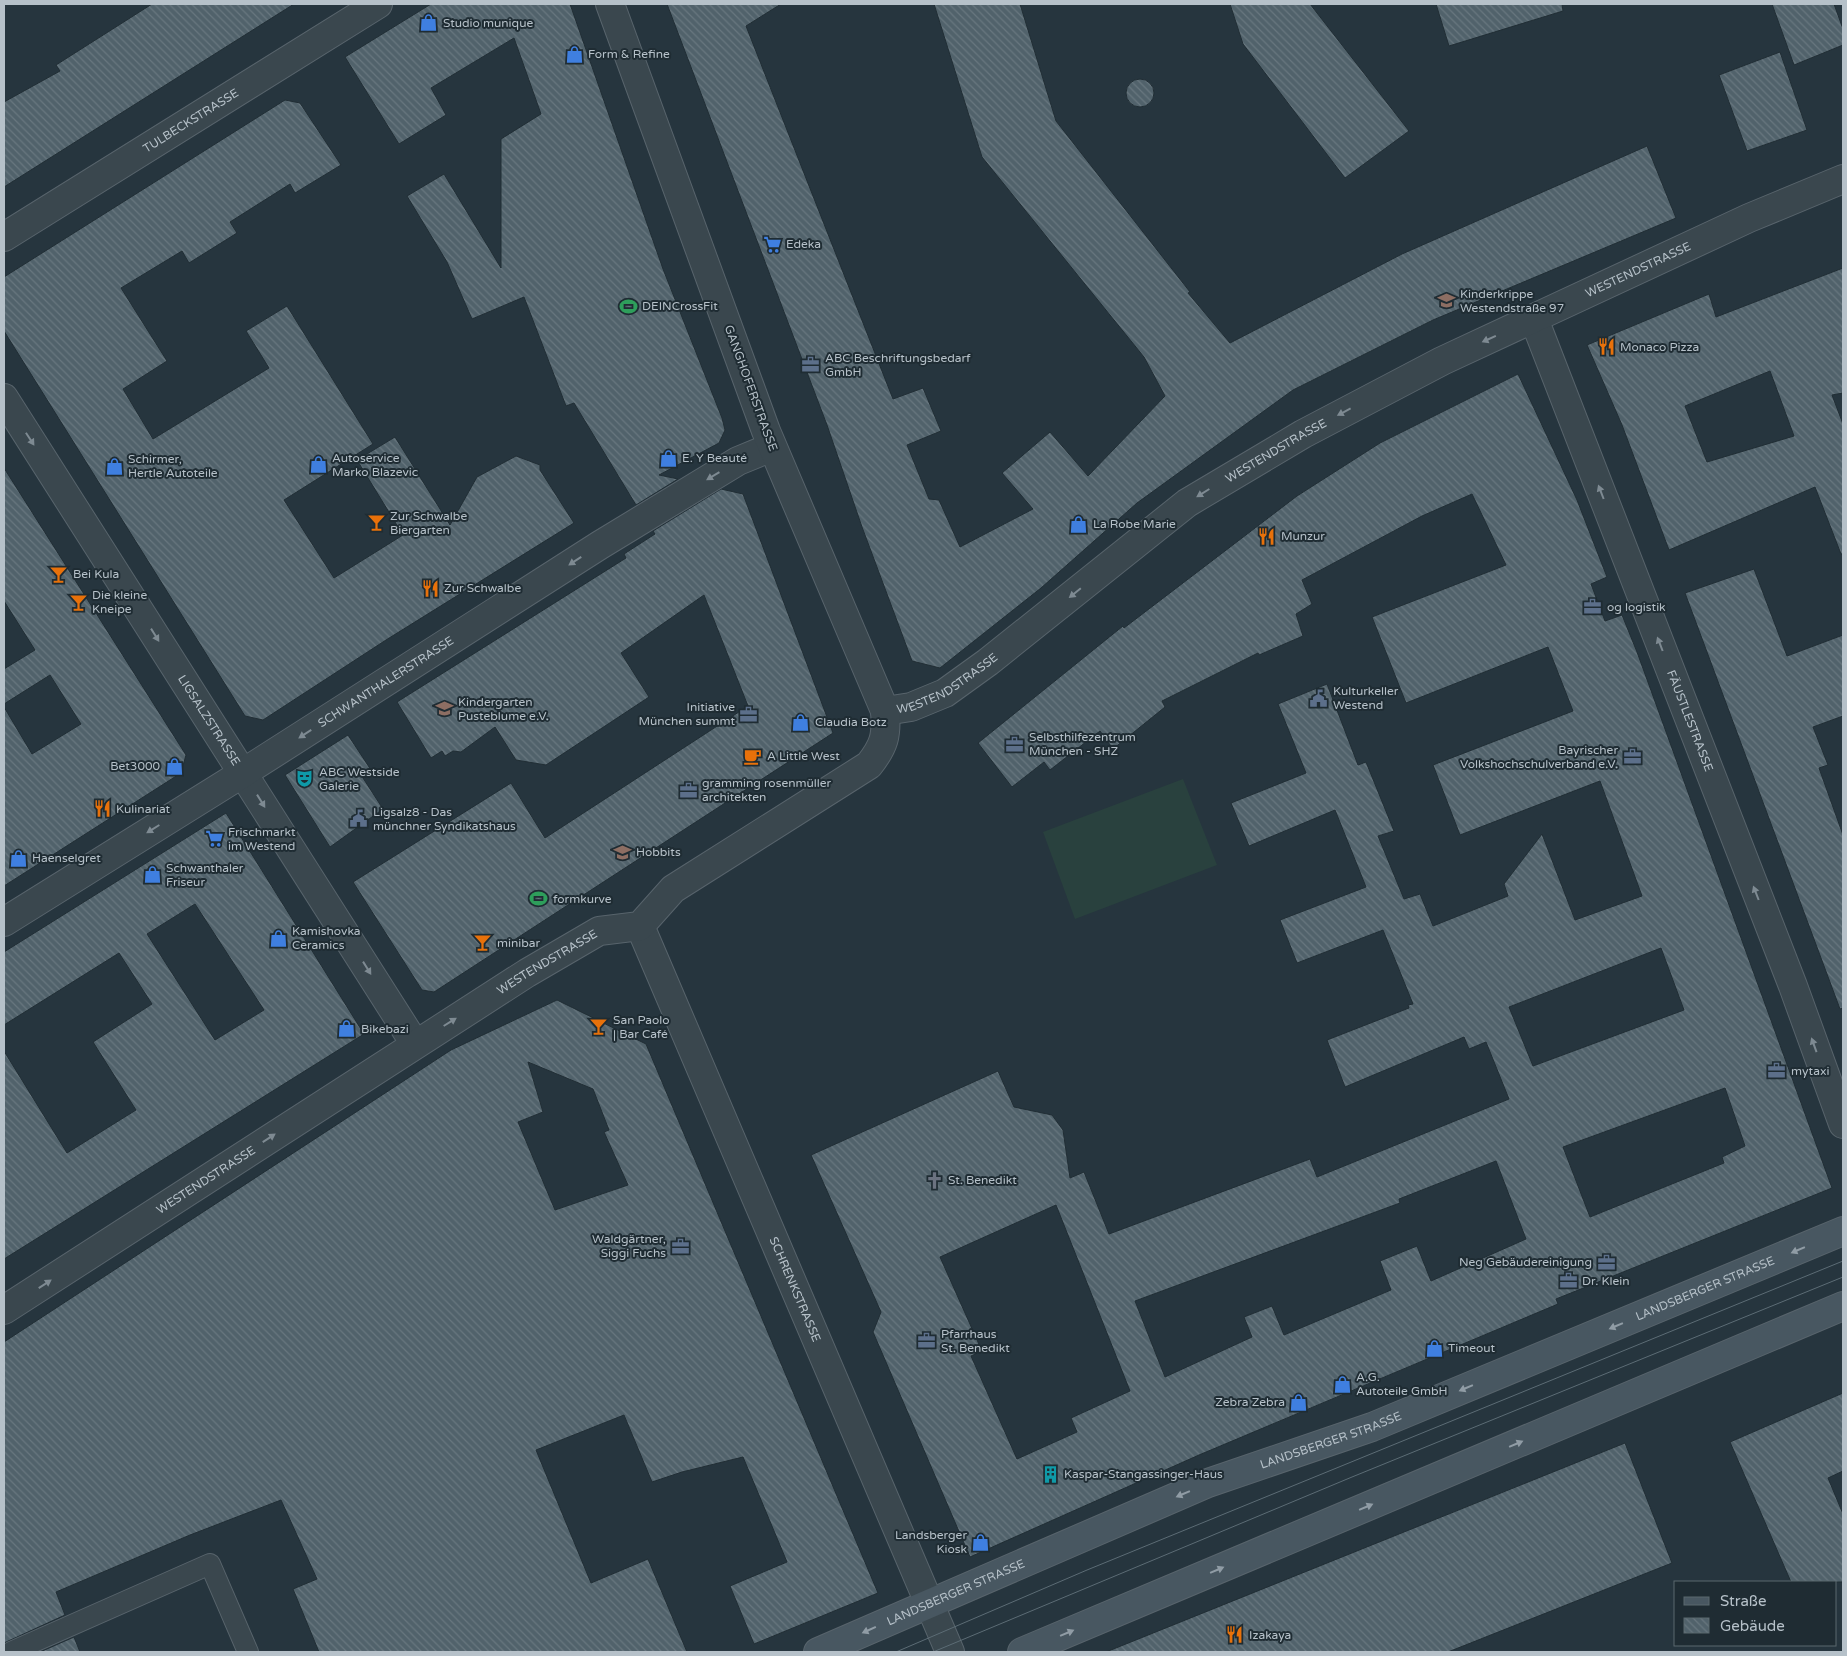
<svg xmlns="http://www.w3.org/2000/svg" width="1847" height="1656" viewBox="0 0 1847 1656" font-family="'Varela Round',sans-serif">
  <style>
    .grass { fill: #29413e }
    .building { fill: url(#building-back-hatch); stroke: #212e35; fill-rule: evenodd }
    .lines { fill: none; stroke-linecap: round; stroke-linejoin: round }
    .lane-casing { stroke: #58646c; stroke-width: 22 }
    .street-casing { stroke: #58646c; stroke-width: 30 }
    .secondary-casing { stroke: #58646c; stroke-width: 30 }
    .lane { stroke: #3a474e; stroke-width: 20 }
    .street { stroke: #3a474e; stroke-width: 28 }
    .secondary { stroke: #485761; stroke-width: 28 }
    .tram { stroke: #5c6c75; stroke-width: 1 }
    .oneway { fill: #7e8a92 }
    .oneway2 { fill: #909ca5 }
    .labels { text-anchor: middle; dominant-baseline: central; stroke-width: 4; stroke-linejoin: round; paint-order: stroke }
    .poi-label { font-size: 12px; fill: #b6c1c9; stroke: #1f2c33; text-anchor: start }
    .street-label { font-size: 12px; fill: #b6c1c9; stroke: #1f2c33 }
  </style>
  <defs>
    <pattern id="building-back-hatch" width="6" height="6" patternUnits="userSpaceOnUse" patternTransform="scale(1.25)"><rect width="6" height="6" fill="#51626b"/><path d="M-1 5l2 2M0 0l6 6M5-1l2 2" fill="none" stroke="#68777f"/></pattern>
  </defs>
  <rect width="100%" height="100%" fill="#26353e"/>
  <path class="grass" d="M1183,779L1217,865L1075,919L1043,832Z"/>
  <path class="building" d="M152,4H294L4,187V102L60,71L56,65Z
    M431,4H570L663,269L722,418L725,430L719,443L659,475L678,479L636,505L574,403L566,406L524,297L472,319L447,262L407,196L444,174L501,268V139L541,114L514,38L431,88L446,115L399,144L345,57Z
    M667,4H781L746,26L893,399L923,388L941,431L907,445L929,499L939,500L960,547L1033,509L1002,473L1050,432L1088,476L1165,396L1144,357L982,157L934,4H1020L1056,121L1190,292L1188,293L1230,343L1402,254L1647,146L1676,218L1433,320L1293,390L1137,503L1041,588L940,668L912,661L862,527L827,425Z
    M1230,4H1310L1409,131L1345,178L1243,44Z
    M1436,4H1562L1563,11L1449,46Z
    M1772,4H1834L1843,29V45L1794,65Z
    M1780,52L1807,130L1747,151L1719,75Z
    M1126 93a14 14 0 1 1 28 0a14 14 0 1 1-28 0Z
    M285,100L300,103L341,165L295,193L290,184L230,222L237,233L189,263L182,251L121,288L167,361L123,389L153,439L269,368L246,331L287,306L373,444L284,500L334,578L403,535L357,460L395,437L450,525L477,477L516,456L540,465V470L574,523L386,640L263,720L245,716L4,331V277Z
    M1843,268V393L1832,395L1843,424V554H1841L1815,487L1669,550L1622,425L1587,345L1709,294L1716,317ZM1770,371L1794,436L1707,462L1685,406Z
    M1518,374L1577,500L1607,577L1591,584L1605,621L1622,615L1637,652L1832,1188L1556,1299L1558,1304L1199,1455L970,1557L873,1332L881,1312L811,1155L998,1071L1014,1107L1052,1115L1063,1130L1070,1178L1084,1172L1109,1234L1310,1159L1317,1177L1509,1099L1486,1042L1469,1049L1464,1037L1345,1087L1327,1040L1409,1008L1408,1005L1413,1004L1383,930L1297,963L1280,920L1366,887L1335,810L1249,846L1231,803L1306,773L1278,704L1327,684L1358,765L1366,762L1394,831L1378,836L1404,899L1420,894L1433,926L1508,896L1504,884L1542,834L1575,920L1642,896L1600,781L1460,835L1433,765L1573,711L1548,647L1406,703L1372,617L1506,565L1472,494L1422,516L1302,580L1312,604L1296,614L1303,636L1259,655L1258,653L1162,701L1165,707L1113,749L1100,731L1050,770L1044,762L1012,787L978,743L1123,626L1124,628L1297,496L1380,443ZM1661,948L1684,1010L1533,1066L1509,1007ZM1725,1088L1745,1146L1722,1157L1724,1163L1590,1217L1563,1147ZM1496,1161L1526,1239L1431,1281L1417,1246L1380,1261L1391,1290L1284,1335L1272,1306L1244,1317L1252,1337L1165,1377L1135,1301L1400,1203L1399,1199ZM1056,1205L1130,1391L1071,1418L1077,1432L1017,1459L971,1356L982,1351L940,1257Z
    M4,468L186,755L181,773L4,886V707L32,754L81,724L50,675L4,704V669L35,650L4,601Z
    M721,489L743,494L833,733L434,992L422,990L353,882L511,783L545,838L748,706L704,595L621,653L649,697L546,765L516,760L495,727L461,752L453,751L445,756L442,751L431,758L397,702L626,558L624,554L655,534L653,531Z
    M1754,569L1787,656L1843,635V716L1813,727L1828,765L1819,768L1843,835V1008L1840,1009L1685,593Z
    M348,735L373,773L363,778L383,809L330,847L285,775Z
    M226,813L364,1034L4,1259V1051L67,1153L136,1110L93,1042L152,1004L119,953L4,1025V952ZM195,904L264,1010L215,1040L147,934Z
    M557,1000L646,1044L878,1593L754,1644L730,1586L787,1562L743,1457L682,1472L652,1482L624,1415L536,1450L591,1583L648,1559L687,1652H319L293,1589L317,1579L281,1500L190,1535L56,1592L65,1615L4,1643V1342L451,1050ZM528,1062L593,1089L609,1130L604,1132L628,1185L555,1210L518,1122L543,1112Z
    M1843,1393V1471L1828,1478L1843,1514V1582H1791L1730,1442Z
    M1625,1443L1672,1563L1448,1652H1106Z
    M74,1637L80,1652H40Z"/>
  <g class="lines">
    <defs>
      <path id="lane" d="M11,1652L210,1564L248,1652"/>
      <g id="street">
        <path id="s1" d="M4,237L378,4"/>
        <path id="s2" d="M1534,319L1793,986L1843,1124"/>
        <path id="s3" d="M4,398L415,1044"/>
        <path id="s4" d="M885,711L911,707L945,693L988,662L1187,503L1303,434L1442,361L1749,218L1843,179"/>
        <path id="s5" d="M4,922L243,773L600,545L738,461L772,447"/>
        <path id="s6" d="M640,926L950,1652"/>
        <path id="s7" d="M4,1310L527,973L599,931L640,926L673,889L869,765C884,746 887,736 885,711L766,431L610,4"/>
      </g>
      <g id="secondary">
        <path id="s8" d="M818,1652L1208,1483L1372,1427L1843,1231"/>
        <path d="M1022,1652L1843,1306"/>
      </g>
    </defs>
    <use href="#lane" class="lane-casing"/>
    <use href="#street" class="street-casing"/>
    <use href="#secondary" class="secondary-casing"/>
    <use href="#lane" class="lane"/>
    <use href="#street" class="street"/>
    <use href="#secondary" class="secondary"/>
    <path class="tram" d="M896,1652L1087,1570L1843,1261
      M933,1652L1352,1477L1843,1277"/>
  </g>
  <defs><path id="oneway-solid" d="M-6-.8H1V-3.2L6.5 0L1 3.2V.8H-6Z" transform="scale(1.25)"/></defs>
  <g class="oneway">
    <use href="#oneway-solid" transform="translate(1489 339) rotate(156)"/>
    <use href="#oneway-solid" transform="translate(1344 412) rotate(152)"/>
    <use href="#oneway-solid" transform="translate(30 439) rotate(57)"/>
    <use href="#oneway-solid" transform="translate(713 476) rotate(149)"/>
    <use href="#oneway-solid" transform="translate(1601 492) rotate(-111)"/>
    <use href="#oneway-solid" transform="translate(1203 493) rotate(148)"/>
    <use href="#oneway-solid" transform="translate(575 561) rotate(147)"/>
    <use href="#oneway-solid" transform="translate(1075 593) rotate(141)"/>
    <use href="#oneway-solid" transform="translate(155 635) rotate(58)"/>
    <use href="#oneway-solid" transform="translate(1660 644) rotate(-111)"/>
    <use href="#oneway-solid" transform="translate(305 734) rotate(147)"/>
    <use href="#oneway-solid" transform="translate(261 801) rotate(58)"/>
    <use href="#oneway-solid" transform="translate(153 829) rotate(148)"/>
    <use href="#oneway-solid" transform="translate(1756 893) rotate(-111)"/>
    <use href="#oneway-solid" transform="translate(367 968) rotate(58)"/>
    <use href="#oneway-solid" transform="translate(450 1022) rotate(-32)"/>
    <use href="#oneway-solid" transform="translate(1814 1045) rotate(-110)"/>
    <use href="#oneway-solid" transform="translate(269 1138) rotate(-33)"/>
    <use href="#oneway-solid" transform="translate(45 1284) rotate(-33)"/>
  </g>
  <g class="oneway2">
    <use href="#oneway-solid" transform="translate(1798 1250) rotate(157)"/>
    <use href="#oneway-solid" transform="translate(1616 1326) rotate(157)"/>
    <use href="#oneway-solid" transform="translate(1466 1388) rotate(157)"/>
    <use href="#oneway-solid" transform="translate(1516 1444) rotate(-23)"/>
    <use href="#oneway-solid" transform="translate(1183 1494) rotate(157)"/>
    <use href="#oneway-solid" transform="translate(1366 1507) rotate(-23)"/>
    <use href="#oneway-solid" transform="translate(1217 1570) rotate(-23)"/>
    <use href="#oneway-solid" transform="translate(869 1630) rotate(156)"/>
    <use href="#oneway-solid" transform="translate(1067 1633) rotate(-23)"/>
  </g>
  <defs>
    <symbol id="shop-bare" viewBox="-9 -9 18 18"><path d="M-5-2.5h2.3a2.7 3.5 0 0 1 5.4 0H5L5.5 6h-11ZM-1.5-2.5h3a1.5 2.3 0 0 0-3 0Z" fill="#3f7fe0" stroke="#1f2c33" stroke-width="2.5" paint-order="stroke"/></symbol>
    <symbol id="supermarket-bare" viewBox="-9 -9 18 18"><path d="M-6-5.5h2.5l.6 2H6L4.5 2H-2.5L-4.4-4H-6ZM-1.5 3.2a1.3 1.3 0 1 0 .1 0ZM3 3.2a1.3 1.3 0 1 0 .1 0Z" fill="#3f7fe0" stroke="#1f2c33" stroke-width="2.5" paint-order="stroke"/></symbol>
    <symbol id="school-bare" viewBox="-9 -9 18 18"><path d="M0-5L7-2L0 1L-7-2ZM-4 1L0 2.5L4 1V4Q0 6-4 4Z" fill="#8d6e63" stroke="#1f2c33" stroke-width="2.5" paint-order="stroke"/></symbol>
    <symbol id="stadium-bare" viewBox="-9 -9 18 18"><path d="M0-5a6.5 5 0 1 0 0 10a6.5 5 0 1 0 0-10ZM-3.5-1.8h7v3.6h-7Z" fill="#2e9e5b" stroke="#1f2c33" stroke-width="2.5" paint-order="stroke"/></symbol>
    <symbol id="restaurant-bare" viewBox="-9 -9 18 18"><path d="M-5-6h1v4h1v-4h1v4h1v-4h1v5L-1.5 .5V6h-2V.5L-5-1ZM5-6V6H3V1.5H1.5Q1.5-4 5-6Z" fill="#e8710a" stroke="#1f2c33" stroke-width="2.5" paint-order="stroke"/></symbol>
    <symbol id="office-bare" viewBox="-9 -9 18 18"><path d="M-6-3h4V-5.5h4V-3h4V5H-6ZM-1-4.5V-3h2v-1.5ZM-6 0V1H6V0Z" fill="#5c6f8a" stroke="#1f2c33" stroke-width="2.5" paint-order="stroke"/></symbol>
    <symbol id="bar-bare" viewBox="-9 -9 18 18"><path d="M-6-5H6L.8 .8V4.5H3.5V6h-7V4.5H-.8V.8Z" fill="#e8710a" stroke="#1f2c33" stroke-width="2.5" paint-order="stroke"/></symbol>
    <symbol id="civic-bare" viewBox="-9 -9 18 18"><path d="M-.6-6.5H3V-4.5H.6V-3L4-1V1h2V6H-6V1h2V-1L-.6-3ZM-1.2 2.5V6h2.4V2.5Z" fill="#5c6f8a" stroke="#1f2c33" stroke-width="2.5" paint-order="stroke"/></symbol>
    <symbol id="cafe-bare" viewBox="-9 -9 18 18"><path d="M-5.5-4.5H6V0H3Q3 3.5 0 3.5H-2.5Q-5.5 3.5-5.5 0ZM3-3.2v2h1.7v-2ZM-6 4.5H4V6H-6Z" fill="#e8710a" stroke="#1f2c33" stroke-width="2.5" paint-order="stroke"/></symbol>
    <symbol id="theatre-bare" viewBox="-9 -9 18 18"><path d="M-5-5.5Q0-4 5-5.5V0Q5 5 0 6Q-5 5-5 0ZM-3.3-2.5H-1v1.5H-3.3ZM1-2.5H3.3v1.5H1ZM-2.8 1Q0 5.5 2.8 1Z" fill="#0f9aa8" stroke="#1f2c33" stroke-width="2.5" paint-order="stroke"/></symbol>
    <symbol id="church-bare" viewBox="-9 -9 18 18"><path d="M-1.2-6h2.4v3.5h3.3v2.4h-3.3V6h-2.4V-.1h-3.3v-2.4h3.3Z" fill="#6b7280" stroke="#1f2c33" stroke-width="2.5" paint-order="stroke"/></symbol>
    <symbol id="building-bare" viewBox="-9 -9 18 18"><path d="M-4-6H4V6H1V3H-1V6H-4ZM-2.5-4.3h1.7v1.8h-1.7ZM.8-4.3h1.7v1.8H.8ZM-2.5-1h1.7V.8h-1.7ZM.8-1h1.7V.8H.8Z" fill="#0f9aa8" stroke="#1f2c33" stroke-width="2.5" paint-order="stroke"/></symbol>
  </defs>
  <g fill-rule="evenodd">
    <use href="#shop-bare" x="416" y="10" width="25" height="25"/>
    <use href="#shop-bare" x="562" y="42" width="25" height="25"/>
    <use href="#supermarket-bare" x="760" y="232" width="25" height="25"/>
    <use href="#school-bare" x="1434" y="288" width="25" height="25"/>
    <use href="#stadium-bare" x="616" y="294" width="25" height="25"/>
    <use href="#restaurant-bare" x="1594" y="334" width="25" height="25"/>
    <use href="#office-bare" x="798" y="352" width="25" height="25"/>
    <use href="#shop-bare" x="656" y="446" width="25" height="25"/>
    <use href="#shop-bare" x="306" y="452" width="25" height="25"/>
    <use href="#shop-bare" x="102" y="454" width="25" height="25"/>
    <use href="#bar-bare" x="364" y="510" width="25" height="25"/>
    <use href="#shop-bare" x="1066" y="512" width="25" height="25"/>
    <use href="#restaurant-bare" x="1254" y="524" width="25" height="25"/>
    <use href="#bar-bare" x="46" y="562" width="25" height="25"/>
    <use href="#restaurant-bare" x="418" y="576" width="25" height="25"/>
    <use href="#bar-bare" x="66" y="590" width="25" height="25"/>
    <use href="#office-bare" x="1580" y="594" width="25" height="25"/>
    <use href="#civic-bare" x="1306" y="686" width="25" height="25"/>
    <use href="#school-bare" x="432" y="696" width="25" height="25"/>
    <use href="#office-bare" x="736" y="702" width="25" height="25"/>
    <use href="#shop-bare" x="788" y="710" width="25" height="25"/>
    <use href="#office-bare" x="1002" y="732" width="25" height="25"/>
    <use href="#cafe-bare" x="740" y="744" width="25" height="25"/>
    <use href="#office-bare" x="1620" y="744" width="25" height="25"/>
    <use href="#shop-bare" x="162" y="754" width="25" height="25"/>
    <use href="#theatre-bare" x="292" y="766" width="25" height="25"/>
    <use href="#office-bare" x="676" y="778" width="25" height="25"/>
    <use href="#restaurant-bare" x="90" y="796" width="25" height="25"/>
    <use href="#civic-bare" x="346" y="806" width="25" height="25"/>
    <use href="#supermarket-bare" x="202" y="826" width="25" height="25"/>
    <use href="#school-bare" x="610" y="840" width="25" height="25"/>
    <use href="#shop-bare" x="6" y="846" width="25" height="25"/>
    <use href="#shop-bare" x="140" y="862" width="25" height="25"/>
    <use href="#stadium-bare" x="526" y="886" width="25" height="25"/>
    <use href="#shop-bare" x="266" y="926" width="25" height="25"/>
    <use href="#bar-bare" x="470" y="930" width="25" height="25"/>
    <use href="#bar-bare" x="586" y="1014" width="25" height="25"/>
    <use href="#shop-bare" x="334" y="1016" width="25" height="25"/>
    <use href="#office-bare" x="1764" y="1058" width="25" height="25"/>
    <use href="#church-bare" x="922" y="1168" width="25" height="25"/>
    <use href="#office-bare" x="668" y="1234" width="25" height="25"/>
    <use href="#office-bare" x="1594" y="1250" width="25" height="25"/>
    <use href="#office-bare" x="1556" y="1268" width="25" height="25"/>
    <use href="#office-bare" x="914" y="1328" width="25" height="25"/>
    <use href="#shop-bare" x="1422" y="1336" width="25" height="25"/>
    <use href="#shop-bare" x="1330" y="1372" width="25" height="25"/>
    <use href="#shop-bare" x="1286" y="1390" width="25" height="25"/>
    <use href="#building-bare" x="1038" y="1462" width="25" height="25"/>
    <use href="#shop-bare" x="968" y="1530" width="25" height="25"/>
    <use href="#restaurant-bare" x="1222" y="1622" width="25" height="25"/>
  </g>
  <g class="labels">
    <g class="poi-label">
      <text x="443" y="23">Studio munique</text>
      <text x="588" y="54">Form &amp; Refine</text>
      <text x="786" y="244">Edeka</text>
      <text x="1460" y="294">Kinderkrippe<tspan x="1460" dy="14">Westendstraße 97</tspan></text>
      <text x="642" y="306">DEINCrossFit</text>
      <text x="1620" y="347">Monaco Pizza</text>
      <text x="825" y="358">ABC Beschriftungsbedarf<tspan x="825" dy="14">GmbH</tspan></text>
      <text x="332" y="458">Autoservice<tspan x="332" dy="14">Marko Blazevic</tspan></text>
      <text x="682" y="458">E. Y Beauté</text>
      <text x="128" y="459">Schirmer,<tspan x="128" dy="14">Hertle Autoteile</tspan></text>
      <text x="390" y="516">Zur Schwalbe<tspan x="390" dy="14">Biergarten</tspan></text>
      <text x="1093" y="524">La Robe Marie</text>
      <text x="1281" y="536">Munzur</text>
      <text x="73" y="574">Bei Kula</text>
      <text x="444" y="588">Zur Schwalbe</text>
      <text x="92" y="595">Die kleine<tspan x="92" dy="14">Kneipe</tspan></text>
      <text x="1607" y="607">og logistik</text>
      <text x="1333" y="691">Kulturkeller<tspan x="1333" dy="14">Westend</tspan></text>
      <text x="458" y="702">Kindergarten<tspan x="458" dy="14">Pusteblume e.V.</tspan></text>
      <text x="735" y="707" text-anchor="end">Initiative<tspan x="735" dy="14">München summt</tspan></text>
      <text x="815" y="722">Claudia Botz</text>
      <text x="1029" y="737">Selbsthilfezentrum<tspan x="1029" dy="14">München - SHZ</tspan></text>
      <text x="1618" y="750" text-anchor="end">Bayrischer<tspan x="1618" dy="14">Volkshochschulverband e.V.</tspan></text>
      <text x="767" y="756">A Little West</text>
      <text x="160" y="766" text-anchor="end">Bet3000</text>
      <text x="319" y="772">ABC Westside<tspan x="319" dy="14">Galerie</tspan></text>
      <text x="702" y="783">gramming rosenmüller<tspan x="702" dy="14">architekten</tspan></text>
      <text x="116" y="809">Kulinariat</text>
      <text x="373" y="812">Ligsalz8 - Das<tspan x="373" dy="14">münchner Syndikatshaus</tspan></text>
      <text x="228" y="832">Frischmarkt<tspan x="228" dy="14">im Westend</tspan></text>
      <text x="636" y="852">Hobbits</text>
      <text x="32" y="858">Haenselgret</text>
      <text x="166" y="868">Schwanthaler<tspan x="166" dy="14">Friseur</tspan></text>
      <text x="553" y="899">formkurve</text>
      <text x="292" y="931">Kamishovka<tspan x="292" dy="14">Ceramics</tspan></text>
      <text x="497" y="943">minibar</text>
      <text x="613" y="1020">San Paolo<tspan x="613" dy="14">| Bar Café</tspan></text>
      <text x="361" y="1029">Bikebazi</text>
      <text x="1791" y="1071">mytaxi</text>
      <text x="948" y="1180">St. Benedikt</text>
      <text x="666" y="1239" text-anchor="end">Waldgärtner,<tspan x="666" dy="14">Siggi Fuchs</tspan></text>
      <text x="1592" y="1262" text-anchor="end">Neg Gebäudereinigung</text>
      <text x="1582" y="1281">Dr. Klein</text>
      <text x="941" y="1334">Pfarrhaus<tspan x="941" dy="14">St. Benedikt</tspan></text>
      <text x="1448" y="1348">Timeout</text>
      <text x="1356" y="1377">A.G.<tspan x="1356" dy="14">Autoteile GmbH</tspan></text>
      <text x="1285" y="1402" text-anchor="end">Zebra Zebra</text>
      <text x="1064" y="1474">Kaspar-Stangassinger-Haus</text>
      <text x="967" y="1535" text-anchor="end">Landsberger<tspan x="967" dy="14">Kiosk</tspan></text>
      <text x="1249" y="1635">Izakaya</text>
    </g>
    <g class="street-label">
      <text stroke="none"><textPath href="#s1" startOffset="220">TULBECKSTRASSE</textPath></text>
      <text stroke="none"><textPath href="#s4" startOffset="879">WESTENDSTRASSE</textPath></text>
      <text transform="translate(751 388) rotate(70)">GANGHOFERSTRASSE</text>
      <text stroke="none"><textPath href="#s4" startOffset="474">WESTENDSTRASSE</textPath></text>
      <text stroke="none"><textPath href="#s4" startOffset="69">WESTENDSTRASSE</textPath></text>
      <text stroke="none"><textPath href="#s5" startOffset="451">SCHWANTHALERSTRASSE</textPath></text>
      <text stroke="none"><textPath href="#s3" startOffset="382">LIGSALZSTRASSE</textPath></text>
      <text stroke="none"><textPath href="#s2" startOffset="431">FÄUSTLESTRASSE</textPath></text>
      <text stroke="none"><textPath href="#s7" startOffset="645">WESTENDSTRASSE</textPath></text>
      <text stroke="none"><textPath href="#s7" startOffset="240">WESTENDSTRASSE</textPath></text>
      <text stroke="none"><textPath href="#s8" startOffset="959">LANDSBERGER STRASSE</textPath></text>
      <text stroke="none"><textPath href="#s6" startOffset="395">SCHRENKSTRASSE</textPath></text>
      <text stroke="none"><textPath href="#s8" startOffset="555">LANDSBERGER STRASSE</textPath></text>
      <text stroke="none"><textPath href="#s8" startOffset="150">LANDSBERGER STRASSE</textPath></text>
    </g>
  </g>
  <rect width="1847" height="1656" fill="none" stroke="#b6c1c9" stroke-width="10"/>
  <rect x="1674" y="1581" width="162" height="65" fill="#1f2c33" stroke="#5b686f"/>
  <rect x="1684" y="1597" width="25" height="8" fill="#485761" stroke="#5b686f"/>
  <text x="1720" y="1606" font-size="15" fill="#b6c1c9">Straße</text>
  <rect x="1684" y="1618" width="25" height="15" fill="url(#building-back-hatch)" stroke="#5b686f"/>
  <text x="1720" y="1631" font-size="15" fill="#b6c1c9">Gebäude</text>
</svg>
